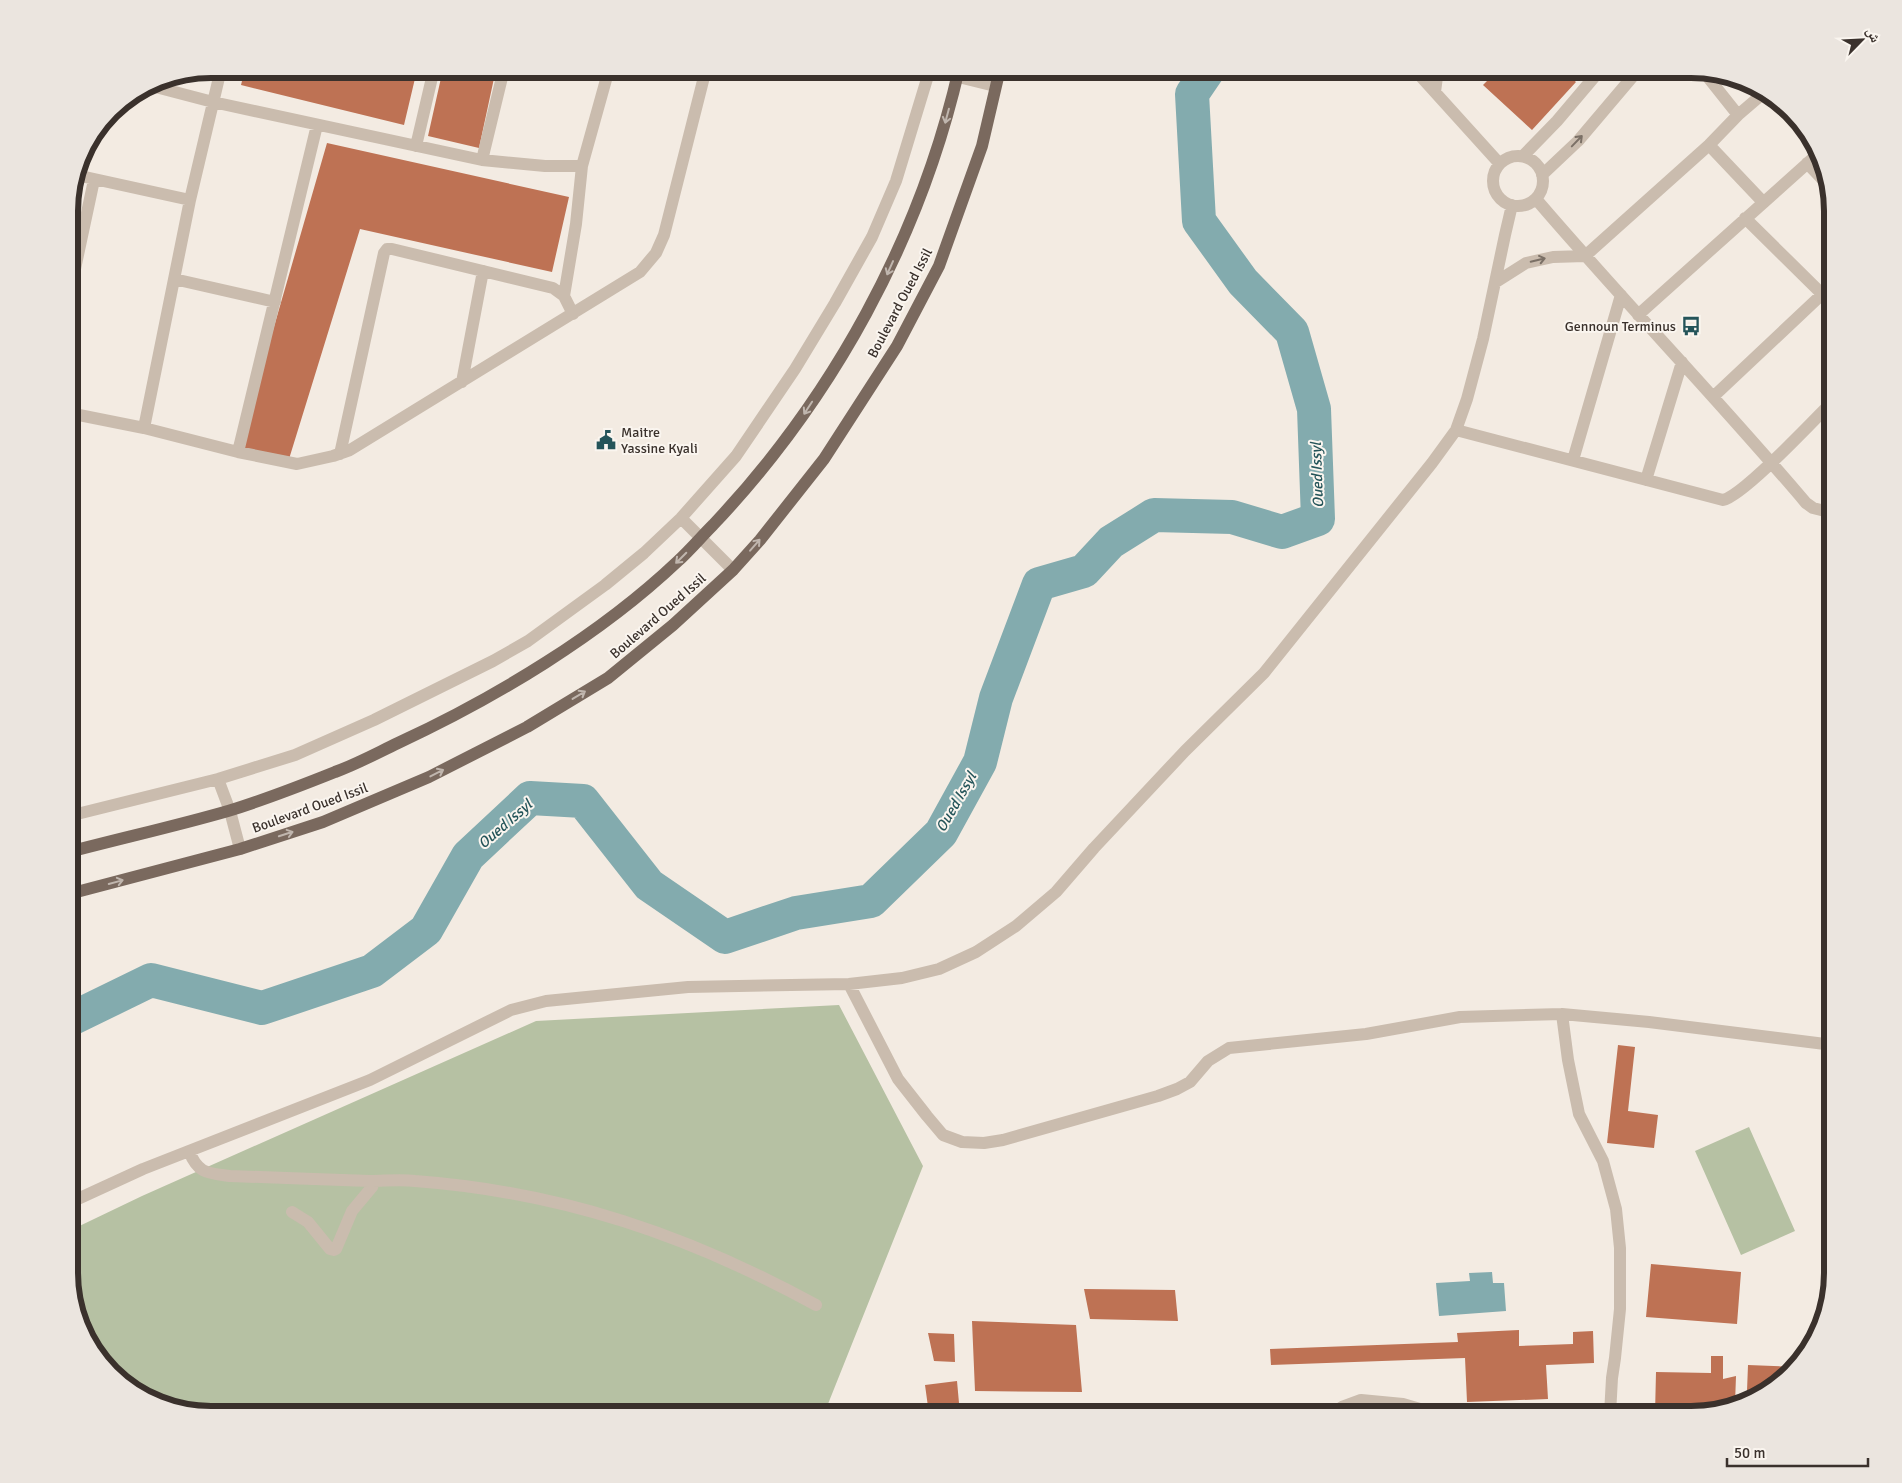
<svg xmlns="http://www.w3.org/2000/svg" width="1902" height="1483" viewBox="0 0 1902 1483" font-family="Signika,'Noto Naskh Arabic',sans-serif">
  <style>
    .green { fill: #b6c1a3 }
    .water { fill: #83abae }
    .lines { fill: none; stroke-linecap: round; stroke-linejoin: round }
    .river { stroke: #83abae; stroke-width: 34 }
    .building { fill: #be7254 }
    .minor { stroke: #cabcae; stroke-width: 12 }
    .major { stroke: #7a695e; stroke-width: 12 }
    .oneway { stroke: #c0b6ae }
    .oneway2 { stroke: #7b7066 }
    .labels { text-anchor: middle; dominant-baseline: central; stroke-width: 4; stroke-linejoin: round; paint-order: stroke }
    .street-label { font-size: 14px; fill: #3a312c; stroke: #faf5ef }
    .poi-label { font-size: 14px; fill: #3a312c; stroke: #faf5ef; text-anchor: end }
    .water-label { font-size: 15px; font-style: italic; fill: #245459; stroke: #faf5ef }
    .rim { fill: none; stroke: #3a312c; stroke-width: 6 }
  </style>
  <rect width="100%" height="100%" fill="#f3ebe2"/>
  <path class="green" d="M839,1005L923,1166L824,1414H210L165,1407L152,1400L83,1335L69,1282V1231L142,1196L536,1021Z
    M1749,1127L1795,1231L1741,1255L1695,1151Z"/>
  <path class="water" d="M1492,1272L1493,1283H1504L1506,1311L1439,1316L1436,1283L1470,1281L1469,1273Z"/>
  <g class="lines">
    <path class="river" d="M69,1020L151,980L262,1008L372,971L426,930L468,856L530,798L583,801L649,885L725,937L796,913L871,901L941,833L980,762L996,698L1039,584L1084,571L1111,542L1154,515L1232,517L1282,532L1318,519L1314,409L1292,332L1243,282L1199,221L1192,94L1209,69"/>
  </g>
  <path class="building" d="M245,69H410L417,70L404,125L241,85Z
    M443,69H496L479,148L428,136Z
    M1499,69H1562L1576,82L1532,130L1483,85Z
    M327,143L569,197L552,272L360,229L289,459L239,448Z
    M1618,1045L1635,1047L1628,1111L1658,1115L1654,1148L1607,1143Z
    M1651,1264L1741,1272L1737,1324L1646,1317Z
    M1084,1289L1175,1290L1178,1321L1090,1319Z
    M972,1321L1076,1325L1082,1392L975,1391Z
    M1519,1330V1346L1573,1344V1332L1593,1331L1594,1363L1546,1365L1548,1399L1467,1402L1465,1358L1271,1365L1270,1349L1458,1342L1457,1333Z
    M928,1333L954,1334L955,1362L934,1361Z
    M1711,1356H1723V1379L1736,1376L1735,1404L1692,1414H1655L1656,1372L1711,1373Z
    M1748,1365L1795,1367L1764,1392L1747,1391Z
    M957,1381L960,1414H929L925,1385Z"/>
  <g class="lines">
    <path class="minor" d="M1414,69L1499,163
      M930,70L995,86
      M1703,71L1738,115
      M148,85L213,102L482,160L545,166H582L609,69
      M1435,92L1438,69
      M1709,145L1763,202
      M416,146L434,69
      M1523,156L1557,121L1601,69
      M1493 181a25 25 0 1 1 50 0a25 25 0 1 1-50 0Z
      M482,160L504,69
      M1807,163L1828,185
      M76,175L190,200
      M1542,175L1578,141L1639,69
      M1536,199C1624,302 1718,399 1806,503L1813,508L1833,513
      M1745,218L1822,294
      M174,279L275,302
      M1496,282L1526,263L1553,257L1585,256L1709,145L1738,115L1766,91
      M564,296L576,224L582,166
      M69,297L94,180
      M1638,315L1820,152
      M462,382L483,271
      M1714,396L1833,284
      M69,413L144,428L238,452L297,464L333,456L350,450L640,272L656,253L664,235L706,69
      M144,428L190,200L221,69
      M1456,430L1723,500C1744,495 1813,421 1833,401
      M238,452L317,125
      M340,454L384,253L387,249H392L553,288L564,296L573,314
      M1573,460L1621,295
      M1646,480L1682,362
      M681,518L733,570
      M218,779L230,811L240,849
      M69,816L218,779L295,755L374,720L493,661L528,641L605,585L644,553L681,518L736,456L795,369L835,303L872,237L896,181L930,69
      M849,984L898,1079L927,1116L943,1135L962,1142L984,1143L1003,1140L1158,1096L1177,1089L1190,1082L1208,1061L1229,1048L1366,1034L1460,1017L1562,1014L1649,1022L1825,1044L1833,1047
      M1562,1014L1568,1060L1579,1114L1603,1161L1616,1209L1620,1248V1309L1615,1358L1612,1378L1610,1414
      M189,1151C198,1174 208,1173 230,1176C277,1178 323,1179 370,1181C385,1181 400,1179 415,1181C562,1192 688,1235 816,1305
      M69,1203L143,1169L370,1080L511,1010L546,1001L688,987L849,984L902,978L939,969L976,952L1016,926L1056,892L1094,848L1185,751L1264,673L1432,463L1456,430L1467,399L1483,339L1505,235L1512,205
      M292,1212L308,1222L330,1249L334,1250L336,1249L352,1211L372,1187L374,1181
      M1340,1414L1342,1407L1361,1400L1403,1404L1437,1414"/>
    <path class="major" d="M69,852C122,838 176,826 228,811C264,800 300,786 335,772C357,764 377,753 398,743C495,698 600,635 678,561C690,550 701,537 713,525C833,398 920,239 959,69
      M69,894L240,849L323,822L429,777L527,727L608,678L673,625L733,570L760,540L824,459L897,346L939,266L982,146L1000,69"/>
  </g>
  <defs><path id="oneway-shaft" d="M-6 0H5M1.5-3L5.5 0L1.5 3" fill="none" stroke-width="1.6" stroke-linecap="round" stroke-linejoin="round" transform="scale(1.25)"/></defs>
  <g class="oneway">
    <use href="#oneway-shaft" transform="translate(947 116) rotate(105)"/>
    <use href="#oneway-shaft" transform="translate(890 268) rotate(114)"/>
    <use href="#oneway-shaft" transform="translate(808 408) rotate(123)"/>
    <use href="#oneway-shaft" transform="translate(755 545) rotate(-49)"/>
    <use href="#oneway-shaft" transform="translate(681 558) rotate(135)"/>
    <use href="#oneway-shaft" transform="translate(579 695) rotate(-31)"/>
    <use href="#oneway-shaft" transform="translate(437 773) rotate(-27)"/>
    <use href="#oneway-shaft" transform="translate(286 834) rotate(-18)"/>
    <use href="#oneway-shaft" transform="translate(116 882) rotate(-15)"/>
  </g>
  <g class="oneway2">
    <use href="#oneway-shaft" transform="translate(1577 141) rotate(-46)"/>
    <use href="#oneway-shaft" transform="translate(1538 260) rotate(-13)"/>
  </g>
  <defs>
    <symbol id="bus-bare" viewBox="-9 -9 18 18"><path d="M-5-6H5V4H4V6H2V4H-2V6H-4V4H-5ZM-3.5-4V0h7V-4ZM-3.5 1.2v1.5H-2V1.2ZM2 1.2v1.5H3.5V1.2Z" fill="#245459" stroke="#faf5ef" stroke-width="2.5" paint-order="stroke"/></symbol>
    <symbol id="civic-bare" viewBox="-9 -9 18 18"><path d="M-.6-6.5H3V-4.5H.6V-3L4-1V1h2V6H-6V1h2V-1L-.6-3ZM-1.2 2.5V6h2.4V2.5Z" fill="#245459" stroke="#faf5ef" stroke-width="2.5" paint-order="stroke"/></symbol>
  </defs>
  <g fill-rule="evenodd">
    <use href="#bus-bare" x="1677" y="312" width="28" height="28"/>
    <use href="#civic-bare" x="592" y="426" width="28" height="28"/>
  </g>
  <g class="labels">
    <g class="street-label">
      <text transform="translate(900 303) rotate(-62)">Boulevard Oued Issil</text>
      <text transform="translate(658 616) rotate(-41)">Boulevard Oued Issil</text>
      <text transform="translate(310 808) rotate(-20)">Boulevard Oued Issil</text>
    </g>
    <g class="poi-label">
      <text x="1676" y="326">Gennoun Terminus</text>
      <text x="621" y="432" text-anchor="start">Maitre<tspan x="621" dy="16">Yassine Kyali</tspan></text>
    </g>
    <g class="water-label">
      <text transform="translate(1317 475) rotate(-92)">Oued Issyl</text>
      <text transform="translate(956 802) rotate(-60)">Oued Issyl</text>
      <text transform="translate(505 824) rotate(-41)">Oued Issyl</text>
    </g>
  </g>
  <path d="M0 0H1902V1483H0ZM211 78H1691A133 133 0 0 1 1824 211V1273A133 133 0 0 1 1691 1406H211A133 133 0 0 1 78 1273V211A133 133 0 0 1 211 78Z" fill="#ebe5df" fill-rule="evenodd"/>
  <path class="rim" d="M211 78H1691A133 133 0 0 1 1824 211V1273A133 133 0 0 1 1691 1406H211A133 133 0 0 1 78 1273V211A133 133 0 0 1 211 78Z"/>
  <g transform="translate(1862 40) rotate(66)" stroke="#faf5ef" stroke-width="4" paint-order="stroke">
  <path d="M0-4L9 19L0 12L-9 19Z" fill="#3a312c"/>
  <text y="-8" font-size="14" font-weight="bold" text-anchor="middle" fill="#3a312c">ش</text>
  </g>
  <path d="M1727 1458v8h141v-8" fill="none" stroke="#3a312c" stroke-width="2.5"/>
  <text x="1734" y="1458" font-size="15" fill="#3a312c" stroke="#faf5ef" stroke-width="4" paint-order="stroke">50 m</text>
</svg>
